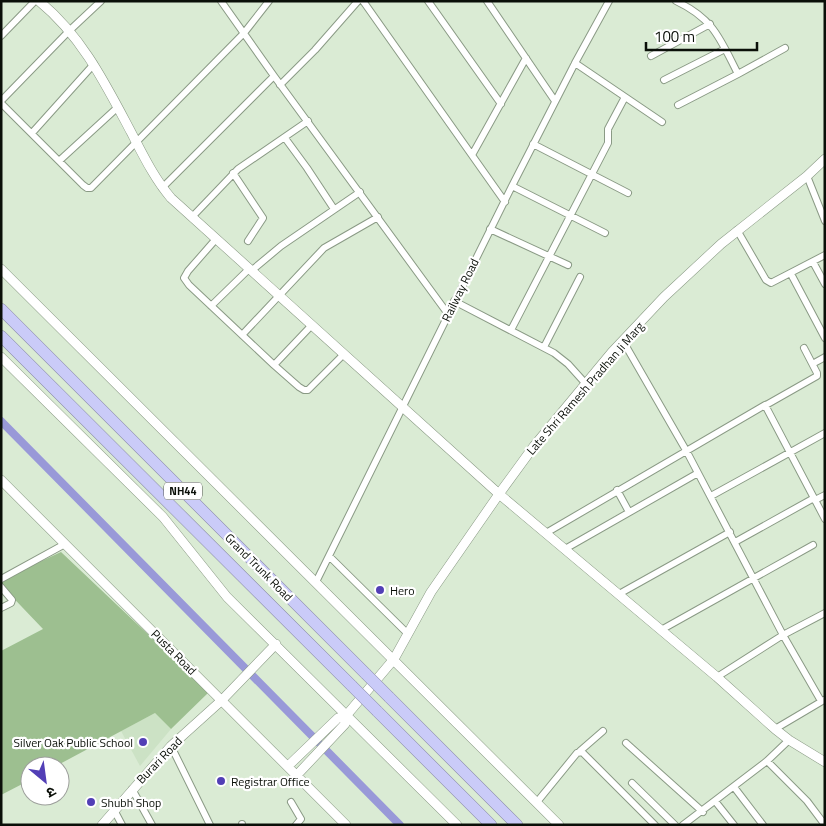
<svg xmlns="http://www.w3.org/2000/svg" width="826" height="826" viewBox="0 0 826 826" font-family="'Titillium Web','Noto Sans Devanagari',sans-serif">
  <style>
    .built { fill: #cce2c5 }
    .green { fill: #9dbf90 }
    .lines { fill: none; stroke-linecap: round; stroke-linejoin: round }
    .canal { stroke: #9999d8; stroke-width: 8 }
    .street-casing { stroke: #8a9a85; stroke-width: 8 }
    .secondary-casing { stroke: #8a9a85; stroke-width: 10 }
    .highway-casing { stroke: #8789a4; stroke-width: 12 }
    .street { stroke: #fff; stroke-width: 6 }
    .secondary { stroke: #fff; stroke-width: 9 }
    .highway { stroke: #cacbf8; stroke-width: 11 }
    .highway-bridge-casing { stroke: #8789a4; stroke-width: 12; stroke-linecap: butt }
    .highway-bridge { stroke: #cacbf8; stroke-width: 11 }
    .poi-dot { fill: #523fb6; stroke: #fff; stroke-width: 2 }
    .labels { text-anchor: middle; dominant-baseline: central; stroke-width: 4.5; stroke-linejoin: round; paint-order: stroke }
    .shield { fill: #fff; stroke: #545752; stroke-width: 1 }
    .shield-label { font-size: 11px; font-weight: bold; fill: #0a0f08 }
    .street-label { font-size: 12px; fill: #0a0f08; stroke: #fff }
    .poi-label { font-size: 12px; fill: #0a0f08; stroke: #fff; text-anchor: start }
  </style>
  <rect width="100%" height="100%" fill="#daebd4"/>
  <path class="built" d="M155,713L171,729L140,766L121,731Z"/>
  <path class="green" d="M61,552L209,692L171,729L155,713L56,766H30V780L1,795V651L43,629L1,585V580Z"/>
  <g class="lines">
    <path class="canal" d="M1,421L400,825"/>
    <defs>
      <path id="street" d="M221,1L274,76L448,314
        M363,1L505,202
        M428,1L501,104
        M487,1L555,101
        M676,1C714,19 720,39 738,74L785,48
        M1,36L35,1
        M651,56L710,24
        M575,63L662,122
        M664,80L725,49
        M280,85L315,50L358,1
        M1,101L69,31L101,1
        M1,103L83,185L87,188H91L244,33L269,1
        M678,105L738,74
        M32,133L94,64
        M285,138L307,168L334,209
        M533,144L628,193
        M472,155L526,58
        M59,161L118,107
        M233,173L263,218L248,241
        M807,176L825,221
        M512,186L605,233
        M162,188L274,76
        M192,217L238,169L308,121
        M490,229L568,265
        M737,230L766,280L771,283L825,255
        M216,239L188,271L184,278L189,285L274,365L299,387L304,390H308L344,354
        M813,262L825,284
        M251,271L281,246L360,192
        M791,274L825,338
        M454,301L554,353L568,364L586,384
        M211,306L249,269
        M511,330L608,143V129L625,97
        M242,335L324,248L378,217
        M623,341L687,452L783,635L717,677
        M544,347L580,277
        M816,362L825,357
        M274,365L311,326
        M766,405L817,376V373L804,348
        M617,490L629,512
        M711,496L825,433
        M815,500L825,495
        M546,533L765,405L825,519
        M735,542L814,498
        M565,549L698,473
        M329,556L408,634
        M1,579L65,544
        M316,582L512,186L575,63L609,1
        M1,587L12,600L11,603L1,608
        M619,594L730,532
        M661,630L813,545
        M821,701L783,635L825,613
        M775,729L824,700
        M626,743L703,812
        M171,746L210,825
        M580,751L603,731
        M767,761L807,801L825,825
        M632,783L675,825
        M734,787L763,825
        M132,789L152,825
        M715,801L734,825
        M291,802L301,819L296,825
        M537,802L577,753L582,752L655,825
        M114,810L122,825
        M242,824V825
        M683,825L767,761L789,740"/>
      <path id="secondary" d="M39,1C82,36 106,85 131,132C143,155 154,178 171,198L499,494L717,677L775,729L789,740L825,762
        M1,269L559,825
        M1,357L163,517L227,597L457,825
        M1,480L346,825
        M288,766L338,718L345,717
        M296,776L345,724V717L394,659L431,592L499,494L534,446L612,352L664,297L721,244L807,176L825,159
        M102,825L171,746L222,700L276,644"/>
      <path id="highway" d="M1,309L366,674
        M1,336L352,686
        M389,697L517,825
        M377,711L491,825"/>
    </defs>
    <use href="#street" class="street-casing"/>
    <use href="#secondary" class="secondary-casing"/>
    <use href="#highway" class="highway-casing"/>
    <use href="#street" class="street"/>
    <use href="#secondary" class="secondary"/>
    <use href="#highway" class="highway"/>
    <defs>
      <path id="highway-bridge" d="M366,674L389,697
        M352,686L377,711"/>
    </defs>
    <use href="#highway-bridge" class="highway-bridge-casing"/>
    <use href="#highway-bridge" class="highway-bridge"/>
  </g>
  <g class="poi-dot">
    <circle cx="380" cy="590" r="5"/>
    <circle cx="143" cy="742" r="5"/>
    <circle cx="221" cy="781" r="5"/>
    <circle cx="91" cy="802" r="5"/>
  </g>
  <g class="labels">
    <rect class="shield" x="164" y="482.5" width="38" height="17" rx="4"/>
    <g class="shield-label">
      <text x="183" y="491">NH44</text>
    </g>
    <g class="street-label">
      <text transform="translate(460 290) rotate(-64)">Railway Road</text>
      <text transform="translate(585 388) rotate(-49)">Late Shri Ramesh Pradhan Ji Marg</text>
      <text transform="translate(259 567) rotate(45)">Grand Trunk Road</text>
      <text transform="translate(174 652) rotate(45)">Pusta Road</text>
      <text transform="translate(159 760) rotate(-46)">Burari Road</text>
    </g>
    <g class="poi-label">
      <text x="390" y="590">Hero</text>
      <text x="133" y="742" text-anchor="end">Silver Oak Public School</text>
      <text x="231" y="781">Registrar Office</text>
      <text x="101" y="802">Shubh Shop</text>
    </g>
  </g>
  <rect width="826" height="826" fill="none" stroke="#0a0f08" stroke-width="5"/>
  <g transform="translate(45 781) rotate(151)"><circle r="24" fill="#ffffff" stroke="#9d9f9c"/>
  <path d="M0-4L9 19L0 12L-9 19Z" fill="#523fb6"/>
  <text y="-8" font-size="14" font-weight="bold" text-anchor="middle" fill="#0a0f08">उ</text>
  </g>
  <path d="M646 42v8h111v-8" fill="none" stroke="#0a0f08" stroke-width="2.5"/>
  <text x="654" y="42" font-size="15" fill="#0a0f08" stroke="#ffffff" stroke-width="4" paint-order="stroke">100 m</text>
</svg>
